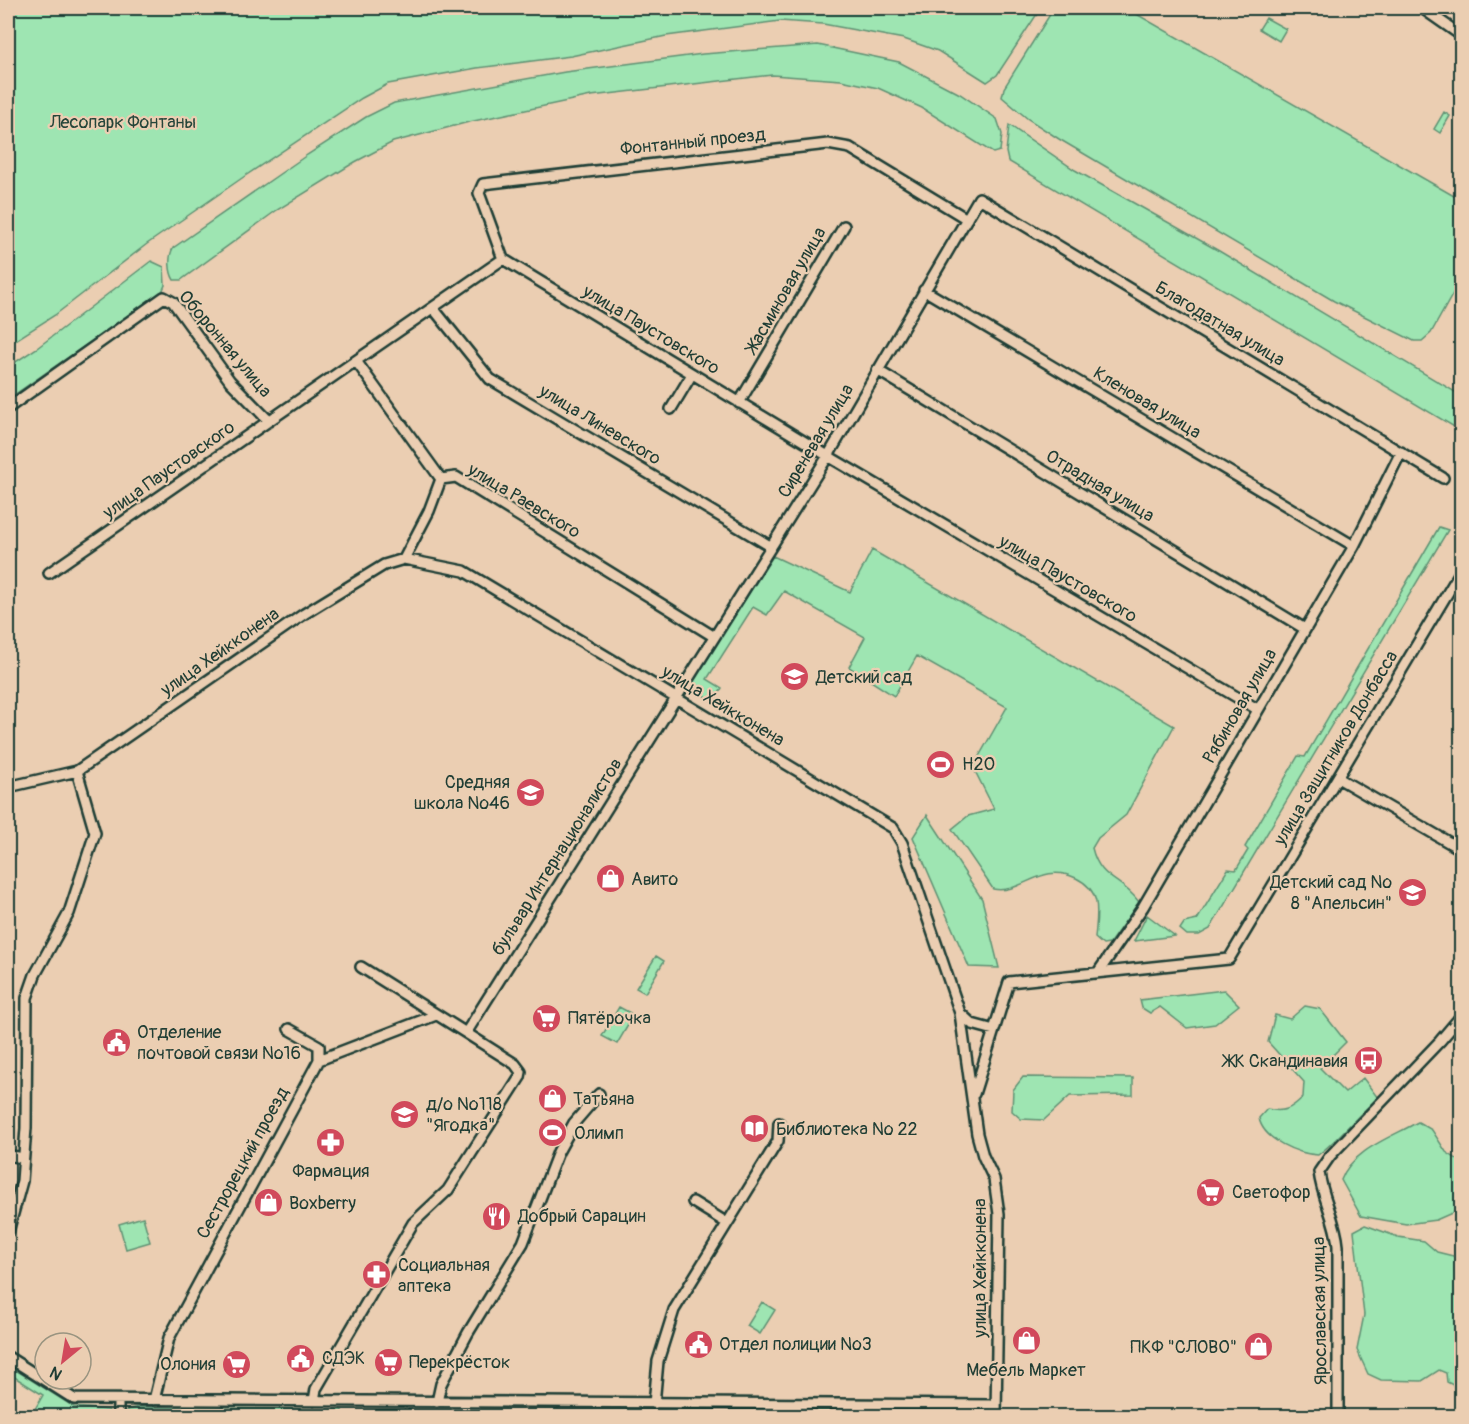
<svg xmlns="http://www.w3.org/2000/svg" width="1469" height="1424" viewBox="0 0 1469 1424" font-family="Pangolin,sans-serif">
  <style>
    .green { fill: #9ee5b2; stroke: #5e9173; stroke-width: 1.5 }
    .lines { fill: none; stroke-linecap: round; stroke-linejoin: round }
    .minor-casing { stroke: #1f3d34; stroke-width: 14 }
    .minor { stroke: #ebceb2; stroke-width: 9 }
    .labels { text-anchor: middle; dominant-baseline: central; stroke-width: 4.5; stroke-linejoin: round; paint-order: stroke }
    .park-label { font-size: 18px; fill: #25453a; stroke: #ebceb2 }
    .street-label { font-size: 18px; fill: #1f3d34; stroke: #ebceb2 }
    .poi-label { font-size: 18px; fill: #1f3d34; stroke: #ebceb2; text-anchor: start }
  </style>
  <rect width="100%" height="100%" fill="#ebceb2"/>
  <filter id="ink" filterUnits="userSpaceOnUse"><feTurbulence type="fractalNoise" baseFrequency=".0167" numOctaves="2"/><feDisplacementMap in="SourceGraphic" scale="12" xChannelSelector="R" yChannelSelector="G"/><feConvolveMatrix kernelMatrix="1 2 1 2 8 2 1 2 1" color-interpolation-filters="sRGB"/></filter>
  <g filter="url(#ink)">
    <path class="green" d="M8,8H1041L997,75L987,82L938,51L904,39L823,24L780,21L666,36L571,56L477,68L388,84L362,98L245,176L147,244L55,315L8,345Z
      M1054,8H1126L1461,200V279L1431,333L1422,341H1414L1334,301L1059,139L1028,119L1002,97L1004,88Z
      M1266,18L1286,29L1279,41L1259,29Z
      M818,45L899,62L960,94L997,119L1002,134L1000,151L993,153L922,108L878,88L841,80L772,75L591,96L469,122L393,142L355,162L277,210L181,280H174C169,272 168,257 173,248L307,155L366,117L394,103L565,72L703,54Z
      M1444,112L1450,116L1440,133L1434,129Z
      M1009,125L1075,170L1219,251L1457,393L1461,396V431L1008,161L1006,152Z
      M151,261L164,267L165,285L162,292L8,399V367L37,348Z
      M1439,527L1448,530L1210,929L1199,935H1187L1180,929L1184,923L1197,920L1228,869L1236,870L1248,850L1245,847L1298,756L1305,757Z
      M872,550L1174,726L1126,815L1098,838L1092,848C1100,881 1121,877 1139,902L1109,944L1103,945L1095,938C1097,914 1103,891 1076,878C1041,861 1022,895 993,889L952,829L968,816L994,809L973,767L1007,707L917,656L894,696L849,667L865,637L784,591L767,615L753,607L707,679L722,688L714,702L689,686L773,556L850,592Z
      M927,815L982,899L999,968L969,967L913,837Z
      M1147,915L1175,936L1134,941Z
      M656,956L664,961L645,993L636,988Z
      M1224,990L1239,1005L1215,1024L1187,1028L1160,1007L1150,1013L1142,1008L1140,1000Z
      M1305,1006L1320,1009L1346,1042L1320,1068L1345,1093L1363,1078L1378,1098C1356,1116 1340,1138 1318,1155C1298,1154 1263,1140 1259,1118L1267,1109C1284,1113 1291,1109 1303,1097L1304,1082L1268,1042L1275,1015L1290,1019Z
      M619,1007L634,1015L617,1044L602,1036Z
      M1023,1077L1133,1078V1095L1070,1096L1044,1120L1021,1119L1012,1111L1013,1090Z
      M1418,1122L1432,1130L1446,1152L1461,1162V1209L1436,1220L1406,1224L1361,1216L1341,1180C1352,1150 1392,1137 1418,1122Z
      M143,1217L150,1242L126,1249L119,1224Z
      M1365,1225L1398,1237L1424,1241L1437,1252L1457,1257L1461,1254V1389L1447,1382L1446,1373L1439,1370L1422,1381L1381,1380L1368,1374L1357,1350L1364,1315L1354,1231Z
      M762,1302L775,1310L760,1334L747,1326Z
      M8,1365L74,1407L108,1410L113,1416H31L43,1395L8,1373Z
      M139,1407L342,1410V1416H123L127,1410Z
      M980,1408L985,1416H793L796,1409Z"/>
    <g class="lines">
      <defs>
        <path id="minor" d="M1422,8L1462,36
          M503,259L828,456L1257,709
          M503,259L479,193L483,184L828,144L850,148L967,219
          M924,290L1354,546
          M433,308L490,379L770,546
          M356,361L441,479L456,477L713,636
          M877,370L1305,629
          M739,403L844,226
          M8,408L164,297L173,302L230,381L269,421
          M671,409L692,374
          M404,559L429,511L441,479
          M49,573L503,259
          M1338,778L1462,850
          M8,787L77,771L304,614L384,565L404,559L464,571L893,828L902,843L960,1013L977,1134L983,1156L994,1179L999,1214L996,1416
          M361,967L466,1033L828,456L979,198L1443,478
          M1099,971L1143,907L1354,546L1401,452
          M960,1013L972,1024L994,1030
          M289,1029L319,1046V1060
          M974,1094L1009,982L1229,959L1462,569
          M8,1155L22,1158
          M693,1202L727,1223
          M8,1232L22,1181L26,1128L27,998L35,975L69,913L95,833L77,771
          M8,1357L74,1399L996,1405
          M154,1400L169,1338L319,1060L436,1015
          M314,1401L316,1389L413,1223L448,1190L520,1077L521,1072L515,1064L466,1033
          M437,1402L441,1384L468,1333L523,1243L558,1152L574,1123L599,1094
          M654,1404L658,1361L674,1310L778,1141L779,1123
          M118,1416V1400
          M1338,1416V1246C1336,1220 1322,1198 1319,1172L1330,1156L1440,1041L1462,1015"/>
      </defs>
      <use href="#minor" class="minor-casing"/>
      <use href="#minor" class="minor"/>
    </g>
  </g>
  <defs>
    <symbol id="school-disc" viewBox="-11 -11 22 22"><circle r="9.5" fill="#d1495b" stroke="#ebceb2"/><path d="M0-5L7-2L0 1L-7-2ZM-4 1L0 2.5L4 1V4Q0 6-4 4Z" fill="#fff"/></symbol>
    <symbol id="stadium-disc" viewBox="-11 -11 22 22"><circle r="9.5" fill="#d1495b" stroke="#ebceb2"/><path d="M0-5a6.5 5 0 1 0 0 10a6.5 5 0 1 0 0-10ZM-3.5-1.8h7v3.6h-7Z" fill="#fff"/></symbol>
    <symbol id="shop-disc" viewBox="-11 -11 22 22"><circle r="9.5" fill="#d1495b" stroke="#ebceb2"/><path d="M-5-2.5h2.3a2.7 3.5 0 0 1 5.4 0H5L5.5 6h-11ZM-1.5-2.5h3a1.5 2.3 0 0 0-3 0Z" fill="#fff"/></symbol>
    <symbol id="supermarket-disc" viewBox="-11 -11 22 22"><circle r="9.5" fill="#d1495b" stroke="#ebceb2"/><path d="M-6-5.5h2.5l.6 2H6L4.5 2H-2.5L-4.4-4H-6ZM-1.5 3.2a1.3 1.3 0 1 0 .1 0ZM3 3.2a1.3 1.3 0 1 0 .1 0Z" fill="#fff"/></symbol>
    <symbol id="civic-disc" viewBox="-11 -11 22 22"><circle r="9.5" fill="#d1495b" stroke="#ebceb2"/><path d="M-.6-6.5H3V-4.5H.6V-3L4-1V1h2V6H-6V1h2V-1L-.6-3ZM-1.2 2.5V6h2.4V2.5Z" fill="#fff"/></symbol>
    <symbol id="bus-disc" viewBox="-11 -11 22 22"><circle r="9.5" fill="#d1495b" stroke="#ebceb2"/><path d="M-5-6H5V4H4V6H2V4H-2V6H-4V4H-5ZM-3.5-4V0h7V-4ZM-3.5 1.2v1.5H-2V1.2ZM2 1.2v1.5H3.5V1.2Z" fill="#fff"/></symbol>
    <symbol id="library-disc" viewBox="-11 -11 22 22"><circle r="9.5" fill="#d1495b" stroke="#ebceb2"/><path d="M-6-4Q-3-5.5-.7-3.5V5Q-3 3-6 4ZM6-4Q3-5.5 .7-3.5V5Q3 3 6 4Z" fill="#fff"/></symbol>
    <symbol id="pharmacy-disc" viewBox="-11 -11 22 22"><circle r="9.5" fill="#d1495b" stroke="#ebceb2"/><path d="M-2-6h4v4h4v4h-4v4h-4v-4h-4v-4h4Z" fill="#fff"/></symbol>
    <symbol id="restaurant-disc" viewBox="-11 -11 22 22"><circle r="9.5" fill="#d1495b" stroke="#ebceb2"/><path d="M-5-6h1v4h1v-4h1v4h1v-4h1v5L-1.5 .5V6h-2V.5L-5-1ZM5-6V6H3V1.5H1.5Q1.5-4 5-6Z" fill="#fff"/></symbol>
  </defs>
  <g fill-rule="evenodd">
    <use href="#school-disc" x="778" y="660" width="33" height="33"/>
    <use href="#stadium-disc" x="924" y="748" width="33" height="33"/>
    <use href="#school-disc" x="514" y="776" width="33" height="33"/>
    <use href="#shop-disc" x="594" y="862" width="33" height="33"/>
    <use href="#school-disc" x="1396" y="876" width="33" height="33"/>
    <use href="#supermarket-disc" x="530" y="1002" width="33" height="33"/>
    <use href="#civic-disc" x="100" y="1026" width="33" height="33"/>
    <use href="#bus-disc" x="1352" y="1044" width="33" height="33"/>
    <use href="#shop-disc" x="536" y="1082" width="33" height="33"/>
    <use href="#school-disc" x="388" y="1098" width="33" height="33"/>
    <use href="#library-disc" x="738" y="1112" width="33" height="33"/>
    <use href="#stadium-disc" x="536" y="1116" width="33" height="33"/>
    <use href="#pharmacy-disc" x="314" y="1126" width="33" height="33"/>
    <use href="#supermarket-disc" x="1194" y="1176" width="33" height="33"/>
    <use href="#shop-disc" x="252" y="1186" width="33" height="33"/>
    <use href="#restaurant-disc" x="480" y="1200" width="33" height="33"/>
    <use href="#pharmacy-disc" x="360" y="1258" width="33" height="33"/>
    <use href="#shop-disc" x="1010" y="1324" width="33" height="33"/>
    <use href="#civic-disc" x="682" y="1328" width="33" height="33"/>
    <use href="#shop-disc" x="1242" y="1330" width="33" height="33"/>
    <use href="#civic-disc" x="284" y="1342" width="33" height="33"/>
    <use href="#supermarket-disc" x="372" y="1346" width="33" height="33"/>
    <use href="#supermarket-disc" x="220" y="1348" width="33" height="33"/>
  </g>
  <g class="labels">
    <g class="park-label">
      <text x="123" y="122">Лесопарк Фонтаны</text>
    </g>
    <g class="street-label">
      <text transform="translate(693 142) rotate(-6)">Фонтанный проезд</text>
      <text transform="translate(786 290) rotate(-60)">Жасминовая улица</text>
      <text transform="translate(1220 324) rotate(31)">Благодатная улица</text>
      <text transform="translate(651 330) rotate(31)">улица Паустовского</text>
      <text transform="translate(225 344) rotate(50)">Оборонная улица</text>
      <text transform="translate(1147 403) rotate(31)">Кленовая улица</text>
      <text transform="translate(600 425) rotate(31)">улица Линевского</text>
      <text transform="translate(816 441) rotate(-59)">Сиреневая улица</text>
      <text transform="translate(169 470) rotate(-35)">улица Паустовского</text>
      <text transform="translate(1100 486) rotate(31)">Отрадная улица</text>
      <text transform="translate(524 501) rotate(31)">улица Раевского</text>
      <text transform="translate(1068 579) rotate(30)">улица Паустовского</text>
      <text transform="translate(220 652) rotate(-35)">улица Хейкконена</text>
      <text transform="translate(723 706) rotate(31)">улица Хейкконена</text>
      <text transform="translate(1240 706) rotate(-60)">Рябиновая улица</text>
      <text transform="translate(1336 748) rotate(-59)">улица Защитников Донбасса</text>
      <text transform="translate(557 857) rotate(-58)">бульвар Интернационалистов</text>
      <text transform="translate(243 1163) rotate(-61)">Сестрорецкий проезд</text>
      <text transform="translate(980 1268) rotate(-90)">улица Хейкконена</text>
      <text transform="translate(1320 1311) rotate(-91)">Ярославская улица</text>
    </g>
    <g class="poi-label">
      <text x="816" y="677">Детский сад</text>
      <text x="962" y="764">H2O</text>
      <text x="510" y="782" text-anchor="end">Средняя<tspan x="510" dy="21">школа №46</tspan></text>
      <text x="631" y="879">Авито</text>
      <text x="1392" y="882" text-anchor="end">Детский сад №<tspan x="1392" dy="21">8 "Апельсин"</tspan></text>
      <text x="568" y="1018">Пятёрочка</text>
      <text x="137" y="1032">Отделение<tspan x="137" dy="21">почтовой связи №16</tspan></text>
      <text x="1348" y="1061" text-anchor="end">ЖК Скандинавия</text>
      <text x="573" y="1099">Татьяна</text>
      <text x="426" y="1104">д/о №118<tspan x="426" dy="21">"Ягодка"</tspan></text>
      <text x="776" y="1129">Библиотека № 22</text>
      <text x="574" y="1133">Олимп</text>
      <text x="331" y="1171" text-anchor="middle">Фармация</text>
      <text x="1232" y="1192">Светофор</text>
      <text x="289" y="1203">Boxberry</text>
      <text x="518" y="1216">Добрый Сарацин</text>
      <text x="398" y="1265">Социальная<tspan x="398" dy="21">аптека</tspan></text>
      <text x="719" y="1344">Отдел полиции №3</text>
      <text x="1237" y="1347" text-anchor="end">ПКФ "СЛОВО"</text>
      <text x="322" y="1358">СДЭК</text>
      <text x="409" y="1362">Перекрёсток</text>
      <text x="216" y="1364" text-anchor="end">Олония</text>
      <text x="1026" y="1370" text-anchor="middle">Мебель Маркет</text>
    </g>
  </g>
  <rect width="1469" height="1424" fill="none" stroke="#ebceb2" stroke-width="30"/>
  <rect x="15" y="15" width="1439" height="1394" fill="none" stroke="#1f3d34" stroke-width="2" filter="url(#ink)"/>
  <g transform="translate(63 1361) rotate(210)"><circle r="28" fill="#ebceb2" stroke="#999480" stroke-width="1.5"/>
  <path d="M0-4.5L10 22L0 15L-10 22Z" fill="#d1495b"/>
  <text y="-9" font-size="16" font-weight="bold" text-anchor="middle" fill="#1f3d34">N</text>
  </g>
</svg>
